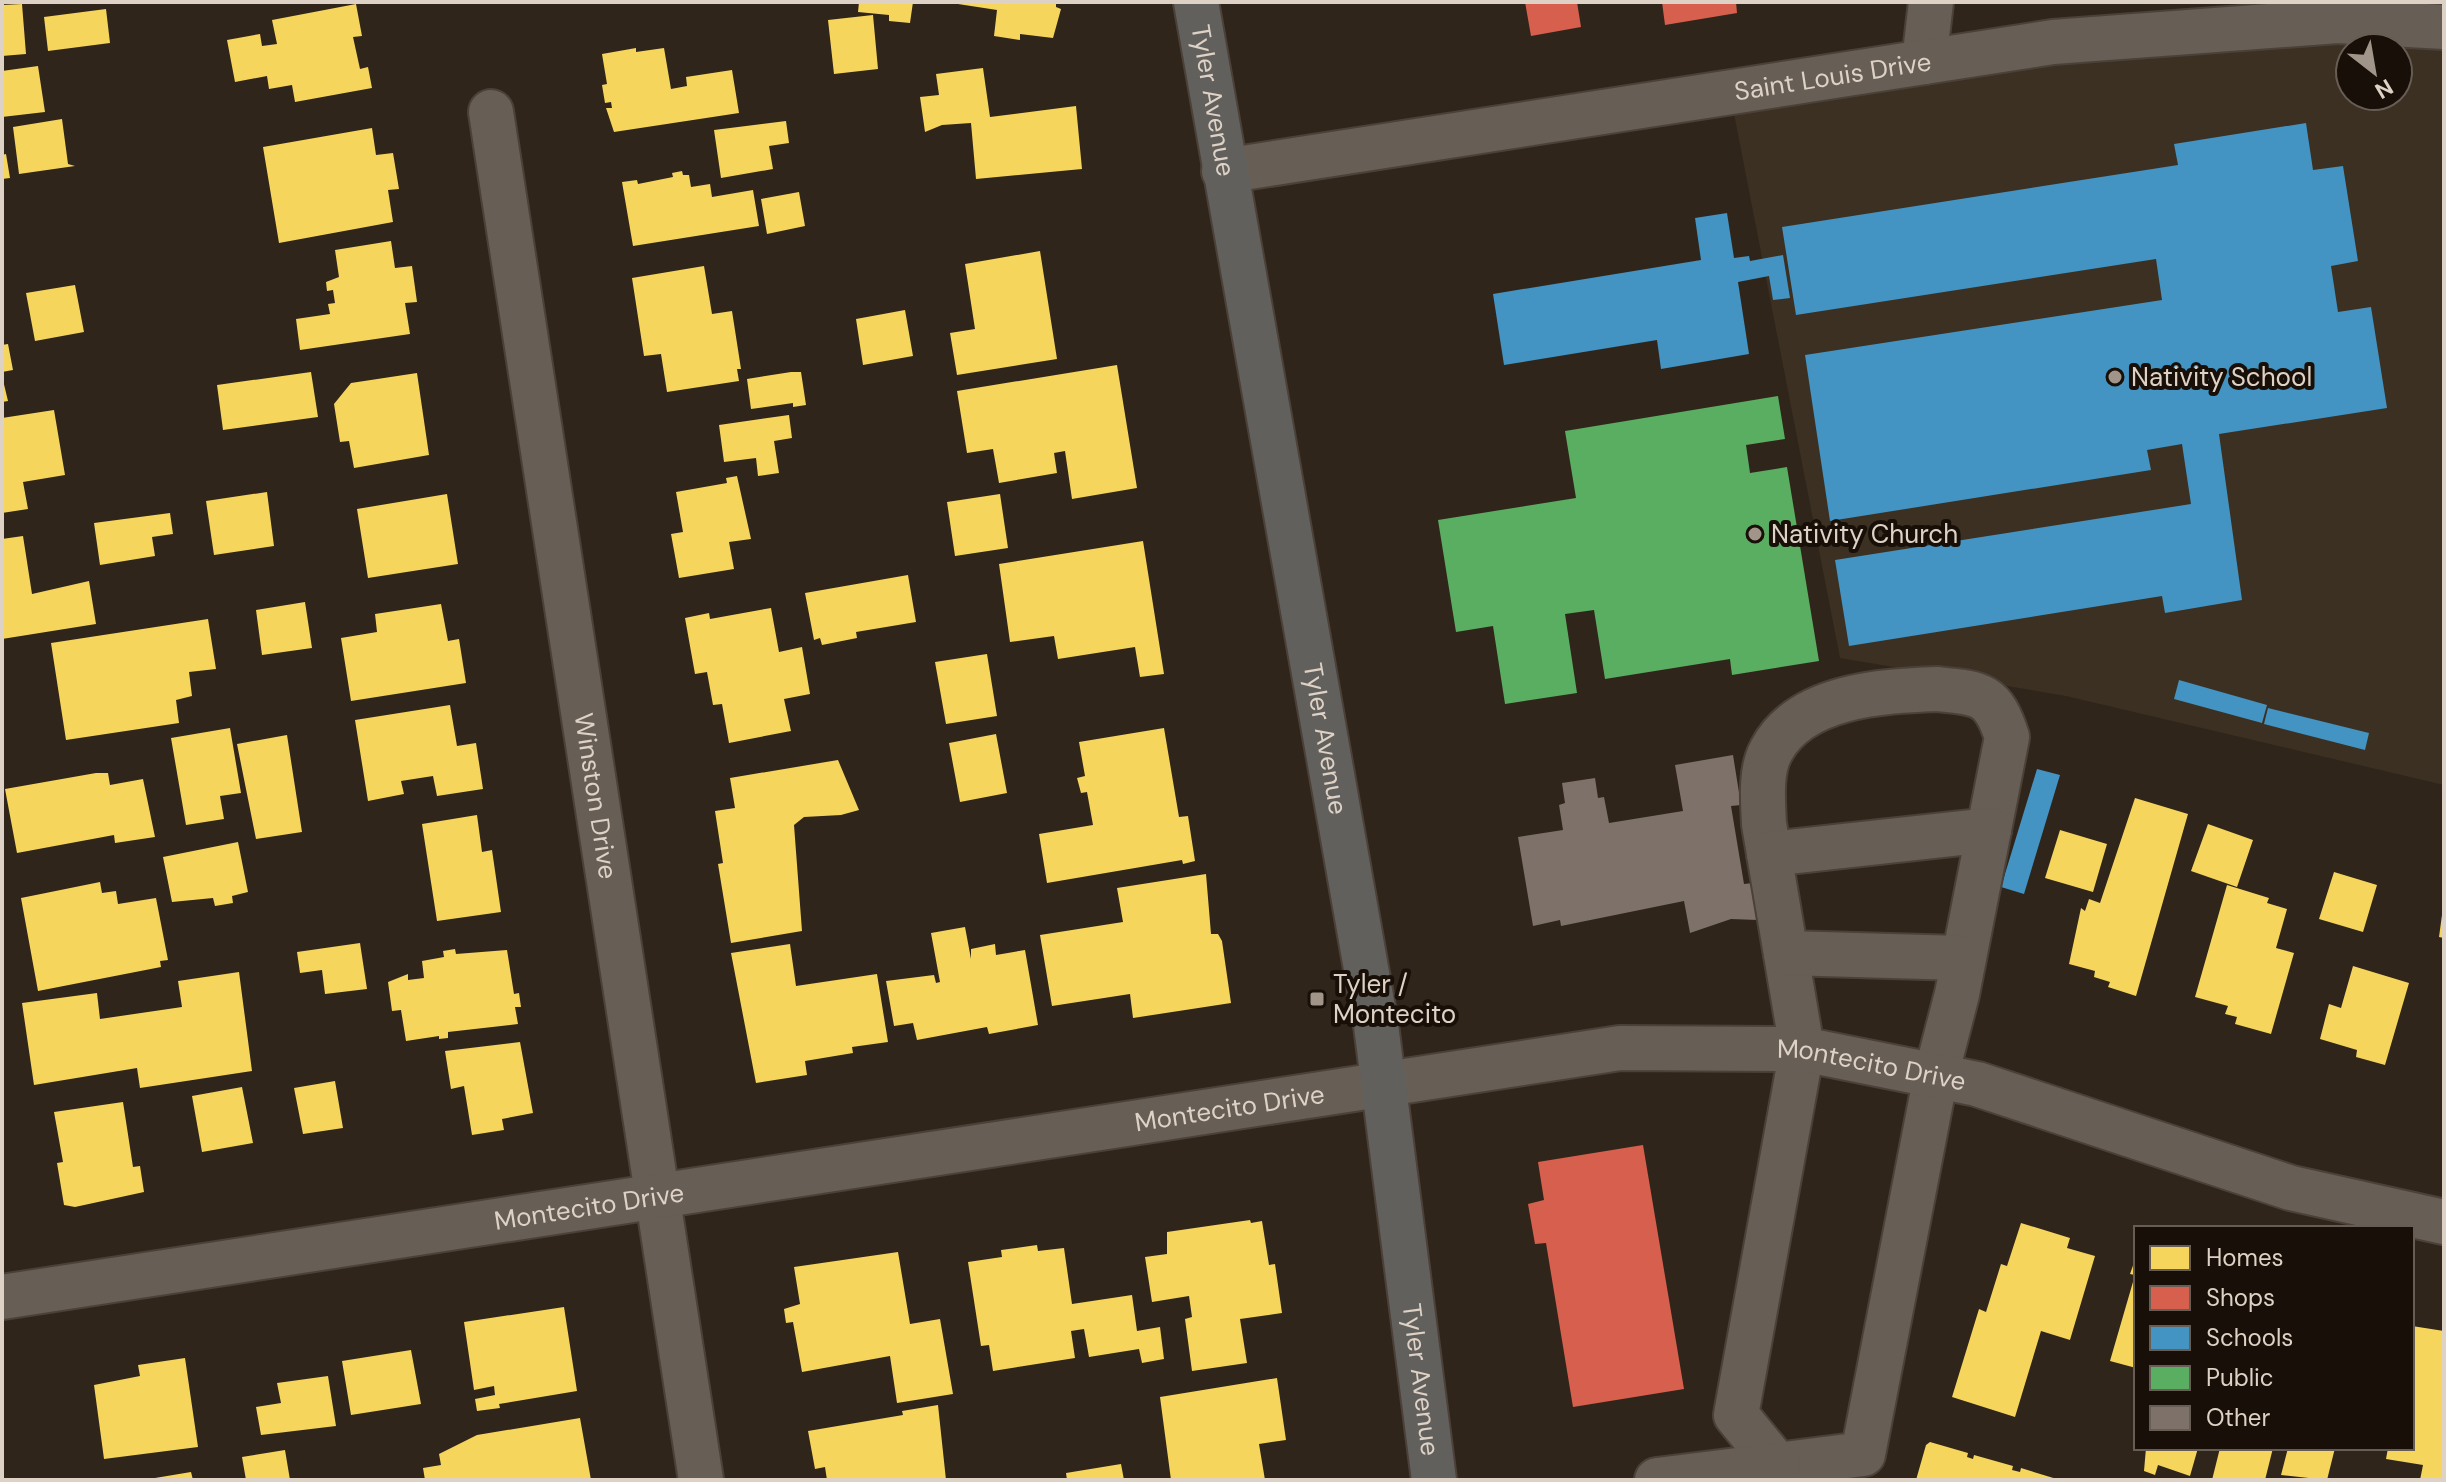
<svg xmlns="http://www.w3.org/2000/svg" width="2446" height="1482" viewBox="0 0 2446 1482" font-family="'DM Sans',sans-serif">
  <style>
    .education { fill: #3b3021; fill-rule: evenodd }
    .homes { fill: #f6d55c }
    .shops { fill: #d6604d }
    .schools { fill: #4393c3 }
    .public { fill: #5aae61 }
    .building { fill: #7e7169 }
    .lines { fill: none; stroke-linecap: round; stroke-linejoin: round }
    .minor-casing { stroke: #4b4139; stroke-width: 48 }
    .major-casing { stroke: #4b4139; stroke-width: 48 }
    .minor { stroke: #675e56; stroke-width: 44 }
    .major { stroke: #62605d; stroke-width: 44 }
    .poi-dot { fill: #a19589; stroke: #181008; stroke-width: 3 }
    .labels { text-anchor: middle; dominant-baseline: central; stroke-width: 8; stroke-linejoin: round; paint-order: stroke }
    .street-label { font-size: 26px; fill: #ded1c5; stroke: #181008 }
    .poi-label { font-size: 26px; fill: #ded1c5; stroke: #181008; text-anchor: start }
  </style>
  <rect width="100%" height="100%" fill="#30251a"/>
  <path class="education" d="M2444,27V785L2066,696L1840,658L1730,93ZM2350,48H2398V96H2350Z"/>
  <path class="homes" d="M859,2H913L910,23L889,21V15L858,12Z
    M945,2H1056V7L1061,9L1053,38L1020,34V40L994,36L997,10Z
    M22,4L26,54L2,56V5Z
    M356,4L362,36L353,37L360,69L368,67L372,88L295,102L292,85L269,89L267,76L235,82L227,40L260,34L262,46L277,44L272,20Z
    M106,9L110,43L48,51L44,17Z
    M873,15L878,69L834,74L828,20Z
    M636,48V52L664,48L671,89L687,86L686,77L732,70L739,113L614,132L606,108H612L611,102L605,103L602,85L607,84L602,54Z
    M38,66L45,112L2,117V71Z
    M983,68L990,117L1076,106L1082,169L976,179L971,123L942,125L925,132L920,97L939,95L936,74Z
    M62,119L68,164L75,166L19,174L13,127Z
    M786,121L789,143L769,146L773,169L721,178L714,130Z
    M372,128L376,155L393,153L399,189L388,190L393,222L279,243L263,147Z
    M6,154L10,178L2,179V155Z
    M682,171L683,175H689L691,187L710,184L712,197L753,190L759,226L633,246L622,182L637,180L638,184L673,177L672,173Z
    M799,192L805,226L767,234L761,199Z
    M391,241L395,268L412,266L417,302L405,303L410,334L300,350L296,319L330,314L328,304L335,303L333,290L327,291L326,282L339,277L335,250Z
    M1040,251L1057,359L957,375L950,333L975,329L965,264Z
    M704,266L712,314L732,311L741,369H737L739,381L667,392L661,354L644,356L632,278Z
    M75,285L84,332L35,341L26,293Z
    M905,310L913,356L863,365L856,319Z
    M8,344L13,370L2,372V345Z
    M1117,365L1137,488L1072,499L1065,451L1054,453L1057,473L999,483L993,449L967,453L957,391Z
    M311,372L318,417L223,430L217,385Z
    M791,372H801L806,405L793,407V403L751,409L747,379Z
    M417,373L429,455L354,468L349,441L340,442L334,404L351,383Z
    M2,376L8,401L2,402Z
    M54,410L65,475L23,482L28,509L2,513V418Z
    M789,415L792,438L774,441L779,473L758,476L756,458L724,462L719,425Z
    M737,476L751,539L729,542L734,569L679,578L671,534L683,532L676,492L727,483L726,478Z
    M267,492L274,546L214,555L206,501Z
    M447,494L458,564L368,578L357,509Z
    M1000,494L1008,548L955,556L947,502Z
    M170,513L173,534L152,537L155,556L100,565L94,523Z
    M23,536L32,594L89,581L96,624L2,639V539Z
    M1143,541L1164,674L1140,677L1135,647L1058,659L1054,636L1010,642L999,564Z
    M908,575L916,622L856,632L857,638L822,645L820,638L814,640L805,593Z
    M305,602L312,648L262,655L256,610Z
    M441,604L448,641L459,639L466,683L351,701L341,638L377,632L375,614Z
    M771,608L779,652L802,647L810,694L784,699L791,731L729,743L722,704L713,705L707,672L695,674L685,618L709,613L710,619Z
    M208,619L216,669L189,672L192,696L176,700L179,723L66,740L51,643Z
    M987,654L997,716L946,724L935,662Z
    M450,705L457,746L476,743L483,789L437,796L433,776L401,781L404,794L368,801L355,720Z
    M230,728L241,793L220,796L224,819L186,825L171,738Z
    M1164,728L1179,817L1188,816L1195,861L1183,864L1182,860L1047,883L1039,834L1093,825L1087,792L1081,793L1077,778L1085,776L1079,742Z
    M996,734L1007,793L960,802L949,743Z
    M287,735L302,832L256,839L237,744Z
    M838,760L859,810L841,815L804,817L794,825L802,931L731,943L718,864L723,863L715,811L735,808L730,778Z
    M96,773H108L110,785L143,779L155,837L115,843L114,835L17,853L5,789Z
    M2135,798L2188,814L2136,996L2108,987L2110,982L2094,977L2095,971L2069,964L2081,908L2085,911L2089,899L2100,903Z
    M477,815L482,852L492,850L501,912L437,921L422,824Z
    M2208,824L2253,840L2237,887L2191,871Z
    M2060,830L2107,844L2093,892L2045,878Z
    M238,842L248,892L232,896L233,903L215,906L213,898L172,902L163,857Z
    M2334,872L2377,885L2363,932L2319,919Z
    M1206,874L1211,934H1218L1222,941L1231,1003L1133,1018L1130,994L1052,1006L1040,935L1123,922L1117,888Z
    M100,882L102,893L116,891L118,904L156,898L168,960L160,961L161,967L38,991L21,898Z
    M2227,885L2269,898L2267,903L2287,909L2276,948L2294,953L2271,1034L2235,1024L2237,1017L2225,1014L2228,1006L2195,997Z
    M2442,915H2444V938L2439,937Z
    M965,927L971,959V949L995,944L996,955L1025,950L1038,1025L989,1034L987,1027L917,1040L913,1023L894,1026L886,981L934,975L936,983L940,982L931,933Z
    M360,943L367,989L325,994L322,970L300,973L297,952Z
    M790,944L796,986L877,974L888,1042L852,1047L853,1053L805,1061L807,1075L756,1083L731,953Z
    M455,949L456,954L507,950L514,994L519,993L521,1007H515L518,1024L448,1032V1038L439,1039V1036L406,1041L401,1010L392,1011L388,982L408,974V980L424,978L422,961L444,957L443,951Z
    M2353,966L2409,983L2385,1065L2356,1057L2357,1050L2320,1039L2329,1004L2341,1008Z
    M239,972L252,1071L140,1088L137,1068L34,1085L22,1003L97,993L100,1019L182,1007L178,981Z
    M520,1042L533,1113L502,1119L504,1130L472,1135L464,1086L451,1089L445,1051Z
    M335,1081L343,1128L303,1134L294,1088Z
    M242,1087L253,1143L202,1152L192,1096Z
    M123,1102L133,1167L140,1166L144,1192L75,1207L64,1205L57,1163L63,1162L54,1112Z
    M1250,1220L1251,1223L1262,1221L1269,1265L1275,1264L1282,1313L1240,1319L1247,1363L1192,1371L1185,1319L1192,1317L1189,1296L1152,1302L1145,1257L1167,1254V1232Z
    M2021,1223L2070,1238L2067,1248L2095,1256L2070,1340L2041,1331L2015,1417L1952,1397L1979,1309L1986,1312L2001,1264L2007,1266Z
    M1037,1245L1038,1251L1064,1248L1072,1304L1132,1295L1137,1331L1160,1327L1164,1359L1142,1363L1139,1349L1089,1357L1084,1329L1071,1331L1075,1358L993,1371L989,1345L981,1346L968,1262L1002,1257L1001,1250Z
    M898,1252L910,1324L940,1319L953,1394L897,1403L890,1356L802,1372L793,1322L786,1323L784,1309L800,1304L794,1267Z
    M2136,1257V1368L2110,1361L2135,1275L2130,1274Z
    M564,1307L577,1391L499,1404L500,1408L477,1411L475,1399L495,1395L494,1386L474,1390L464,1322Z
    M2412,1326L2444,1331V1480H2420L2423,1465L2386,1459L2388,1448H2412Z
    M411,1350L421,1404L351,1415L342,1361Z
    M185,1358L198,1447L104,1459L94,1385L140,1376L138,1365Z
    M328,1376L336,1426L261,1435L256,1407L281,1403L277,1383Z
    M1277,1378L1286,1440L1259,1444L1265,1480H1171L1160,1397Z
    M938,1405L946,1480H827L825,1467L815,1469L808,1431L903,1415L902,1411Z
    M580,1418L591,1480H425L423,1468L441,1465L439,1454L477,1435Z
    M1930,1442L1968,1453L1967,1457L1973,1459L1974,1455L2013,1466L2012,1470L2020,1472L2021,1468L2060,1480H1916L1926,1445Z
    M2146,1448H2198L2190,1476L2158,1465L2155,1475L2144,1471Z
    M2220,1448H2273L2265,1480H2212Z
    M2288,1448H2335L2327,1480L2281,1475Z
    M285,1450L290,1480H246L242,1457Z
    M1121,1464L1124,1480H1067L1066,1473Z
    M191,1472L193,1480H155V1478Z"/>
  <path class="shops" d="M1525,2H1577L1581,27L1531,36Z
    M1662,2H1736L1737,13L1665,25Z
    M1643,1145L1684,1389L1573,1407L1546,1243L1535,1244L1528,1204L1544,1200L1538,1162Z"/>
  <path class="schools" d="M2306,123L2313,170L2343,166L2358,261L2331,266L2338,312L2371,307L2387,408L2219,434L2242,600L2165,613L2162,596L1849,646L1835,560L2191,504L2182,444L2147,450L2151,470L1830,521L1805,355L2162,300L2156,259L1796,315L1782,227L2178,165L2174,144Z
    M1727,213L1734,258L1749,256L1750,261L1783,255L1790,298L1773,300L1769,276L1738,282L1749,354L1661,369L1657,340L1504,365L1493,294L1701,260L1695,218Z
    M2179,680L2267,705L2262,723L2174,699Z
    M2268,708L2369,733L2365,750L2264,724Z
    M2037,769L2060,775L2024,894L2001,887Z"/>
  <path class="public" d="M1778,396L1785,439L1746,445L1750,473L1787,467L1819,661L1732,675L1730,659L1605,679L1594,610L1565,614L1577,693L1505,704L1493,626L1456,632L1438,520L1576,498L1565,431Z"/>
  <path class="building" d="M1733,755L1741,805L1731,806L1744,884L1753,883L1758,920L1731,919L1690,933L1684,901L1561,926L1560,920L1533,926L1518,837L1563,830L1559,805L1565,803L1562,783L1595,778L1598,798L1604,797L1609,823L1683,811L1675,765Z"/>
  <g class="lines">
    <defs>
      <g id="minor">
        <path d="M1924,62L1931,2"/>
        <path id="s1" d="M491,112L701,1480"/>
        <path id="s2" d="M1224,171L2053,42L2338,21L2444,27"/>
        <path d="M1937,689C1980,693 1993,693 2007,737L1957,994L1936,1075L1863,1454L1777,1465L1736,1415L1802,1049L1764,824C1763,801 1760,771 1771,751C1800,695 1883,691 1937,689Z"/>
        <path d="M1769,854L1989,830"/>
        <path d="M1786,953L1961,958"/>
        <path id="s3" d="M2,1297L1620,1048L1802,1049L1977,1084L2291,1188L2444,1222"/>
        <path d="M1657,1480L1777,1465"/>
      </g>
      <g id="major">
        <path id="s4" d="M1196,2L1376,1025L1434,1480"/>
      </g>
    </defs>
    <use href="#minor" class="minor-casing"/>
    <use href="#major" class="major-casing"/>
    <use href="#minor" class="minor"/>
    <use href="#major" class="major"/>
  </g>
  <g class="poi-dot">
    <circle cx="2115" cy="377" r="8"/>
    <circle cx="1755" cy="534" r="8"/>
    <rect x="1309" y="991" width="16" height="16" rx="4"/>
  </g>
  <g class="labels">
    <g class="street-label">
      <text stroke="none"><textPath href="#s2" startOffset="616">Saint Louis Drive</textPath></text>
      <text stroke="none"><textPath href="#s4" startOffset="100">Tyler Avenue</textPath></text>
      <text stroke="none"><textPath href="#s4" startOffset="748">Tyler Avenue</textPath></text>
      <text stroke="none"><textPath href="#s1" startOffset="692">Winston Drive</textPath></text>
      <text stroke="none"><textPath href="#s3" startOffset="1890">Montecito Drive</textPath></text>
      <text stroke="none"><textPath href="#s3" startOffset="1242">Montecito Drive</textPath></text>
      <text stroke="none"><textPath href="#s3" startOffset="594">Montecito Drive</textPath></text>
      <text stroke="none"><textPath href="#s4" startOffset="1396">Tyler Avenue</textPath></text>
    </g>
    <g class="poi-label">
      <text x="2131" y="377">Nativity School</text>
      <text x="1771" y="534">Nativity Church</text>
      <text x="1333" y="984">Tyler /<tspan x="1333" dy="30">Montecito</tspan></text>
    </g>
  </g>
  <rect width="2446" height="1482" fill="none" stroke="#ded1c5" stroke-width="8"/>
  <rect x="2134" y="1226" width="280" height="224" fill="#181008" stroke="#675d54" stroke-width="2"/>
  <rect x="2150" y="1246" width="40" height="24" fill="#f6d55c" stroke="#675d54" stroke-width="2"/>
  <text x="2206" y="1266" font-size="24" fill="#ded1c5">Homes</text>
  <rect x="2150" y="1286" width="40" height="24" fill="#d6604d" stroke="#675d54" stroke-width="2"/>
  <text x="2206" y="1306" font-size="24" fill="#ded1c5">Shops</text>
  <rect x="2150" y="1326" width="40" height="24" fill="#4393c3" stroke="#675d54" stroke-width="2"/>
  <text x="2206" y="1346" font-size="24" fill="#ded1c5">Schools</text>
  <rect x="2150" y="1366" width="40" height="24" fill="#5aae61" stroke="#675d54" stroke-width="2"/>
  <text x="2206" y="1386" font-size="24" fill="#ded1c5">Public</text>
  <rect x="2150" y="1406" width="40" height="24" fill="#7e7169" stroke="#675d54" stroke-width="2"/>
  <text x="2206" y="1426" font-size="24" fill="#ded1c5">Other</text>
  <g transform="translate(2374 72) rotate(149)"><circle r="38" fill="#181008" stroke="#675d54" stroke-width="2"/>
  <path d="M0-6L14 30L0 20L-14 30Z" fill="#a19589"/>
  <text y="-12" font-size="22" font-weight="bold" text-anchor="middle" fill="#ded1c5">N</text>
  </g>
</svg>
